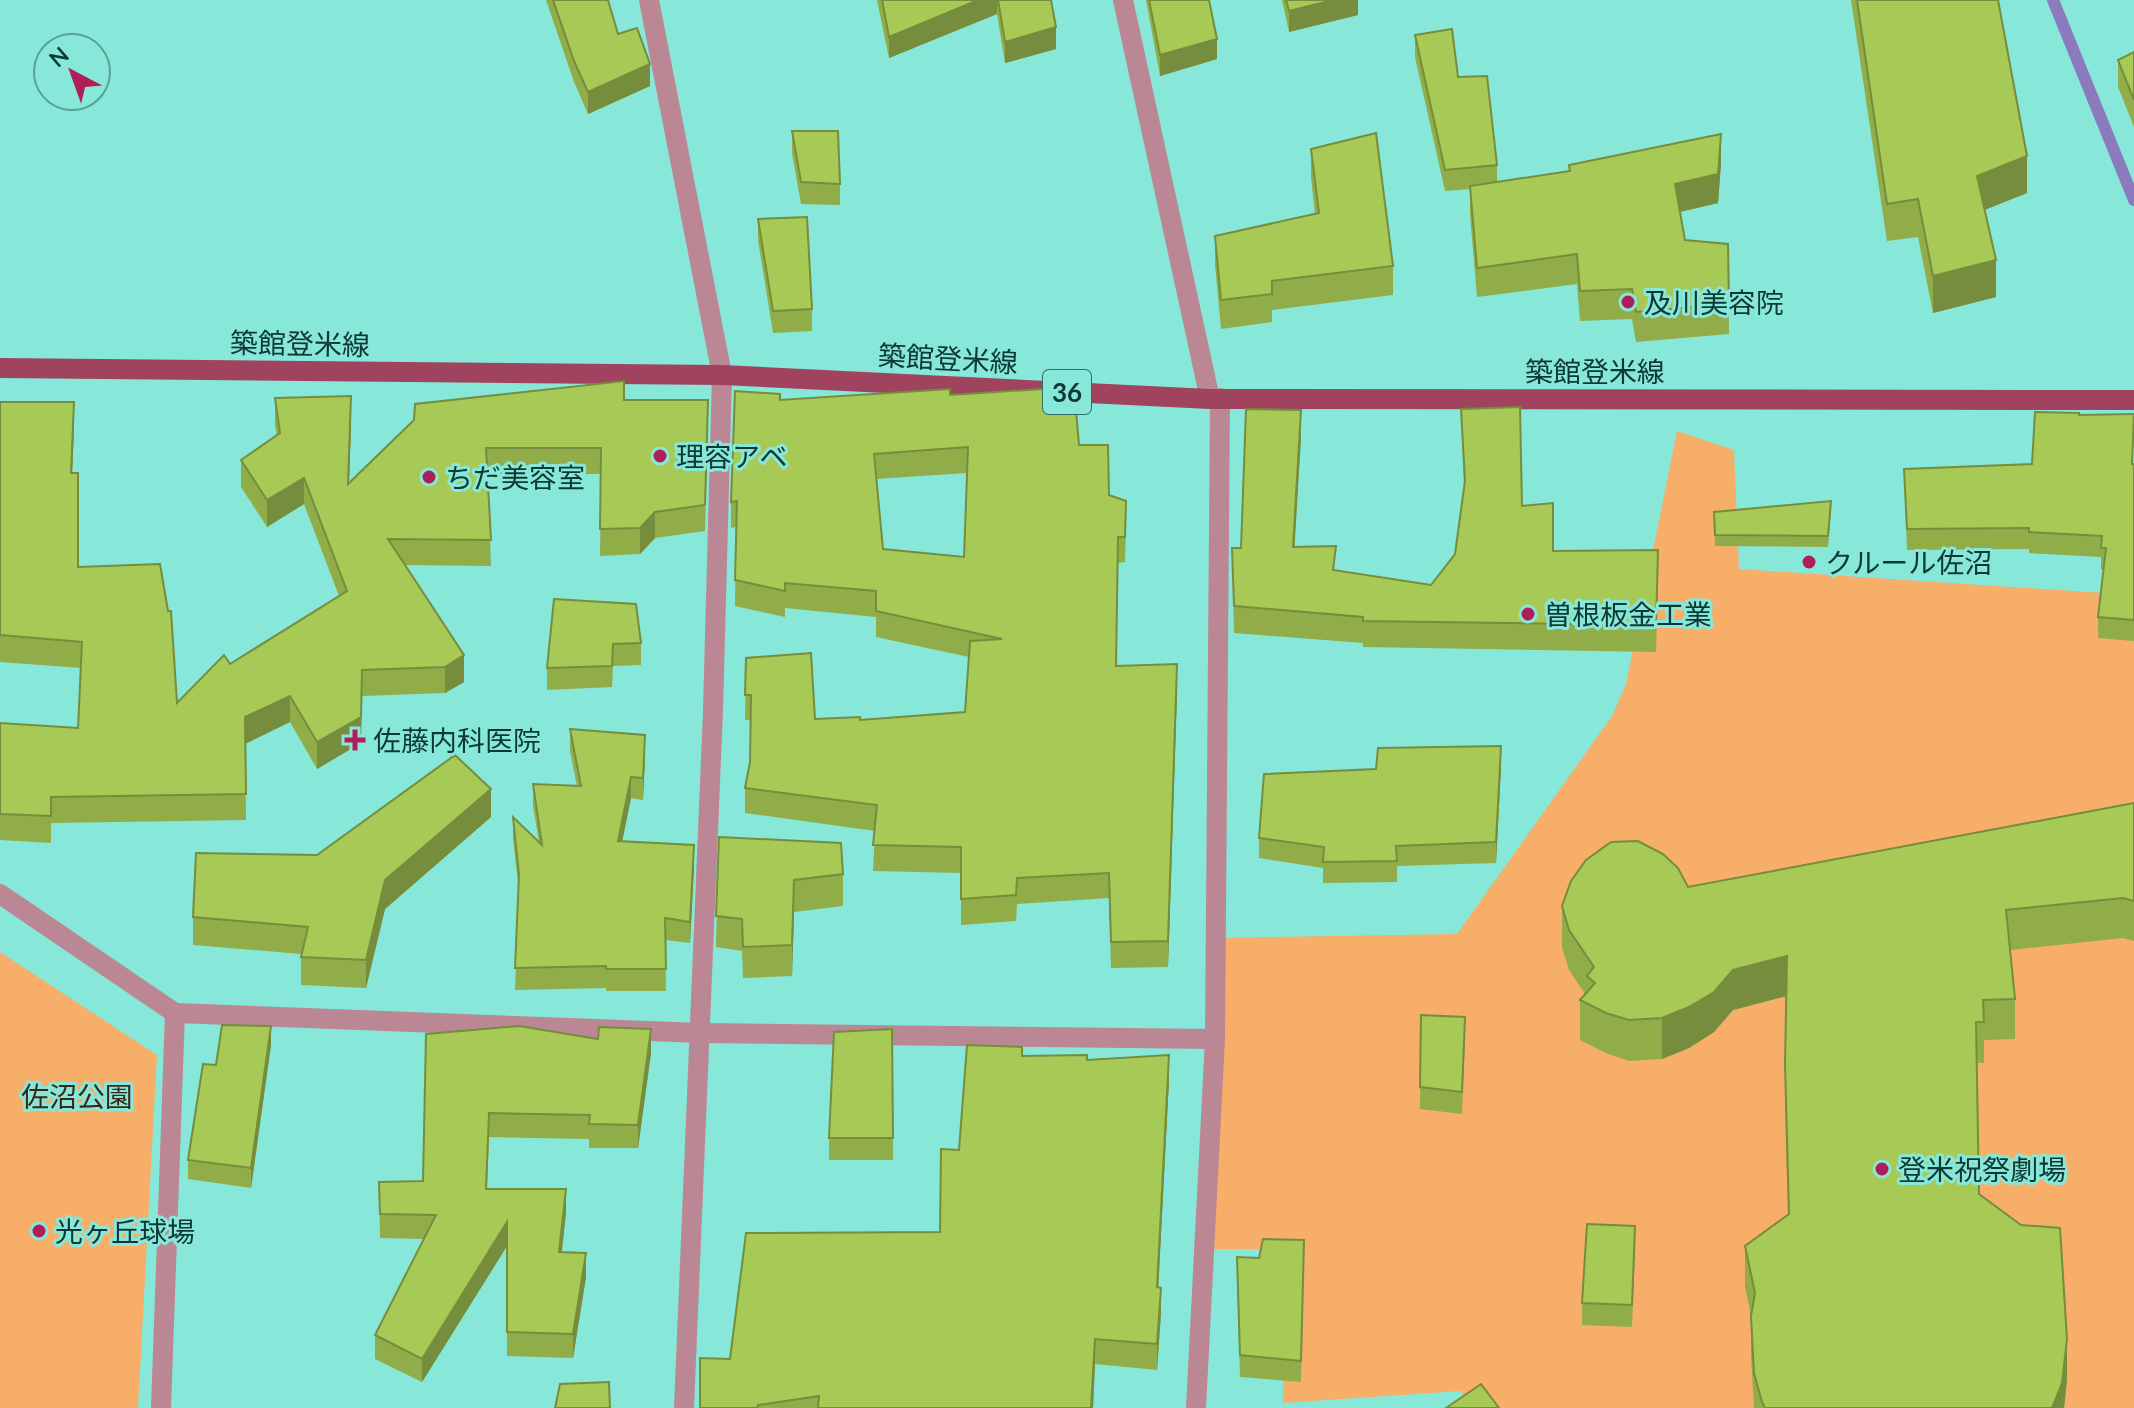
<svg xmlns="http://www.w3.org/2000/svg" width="2134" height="1408" viewBox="0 0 2134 1408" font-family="Lato,'Noto Sans JP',sans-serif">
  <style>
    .green { fill: #f6ae69 }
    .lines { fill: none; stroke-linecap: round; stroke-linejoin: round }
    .stream { stroke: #8c7abf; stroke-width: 12 }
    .minor { stroke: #bc8794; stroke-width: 20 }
    .tertiary { stroke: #bc8794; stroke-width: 20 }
    .primary { stroke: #a0435f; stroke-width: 20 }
    .wall { fill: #90ad4a; fill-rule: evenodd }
    .shaded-wall { fill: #758d3c }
    .building { fill: #a7c956; stroke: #758d3c; stroke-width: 2; fill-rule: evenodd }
    .poi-dot { fill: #ae1f58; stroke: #87e8d9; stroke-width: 3 }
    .labels { text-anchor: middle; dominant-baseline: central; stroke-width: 6; stroke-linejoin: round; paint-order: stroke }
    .shield { fill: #87e8d9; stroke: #326d65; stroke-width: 2 }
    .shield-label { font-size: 26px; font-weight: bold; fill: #0d3833 }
    .poi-label { font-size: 28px; fill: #0d3833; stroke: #87e8d9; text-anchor: start }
    .street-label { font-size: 28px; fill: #0d3833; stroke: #87e8d9 }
    .park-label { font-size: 28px; fill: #392819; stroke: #87e8d9 }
  </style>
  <rect width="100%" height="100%" fill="#87e8d9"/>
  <path class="green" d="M1677,431L1734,450L1739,569L2134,595V1408H1473L1460,1391L1283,1403L1285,1249H1208L1210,938L1457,934L1612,716L1626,684Z
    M0,952L157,1055L138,1408H0Z"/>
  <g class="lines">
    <path class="stream" d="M2053,0L2134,200"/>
    <path class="minor" d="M649,0L722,375L713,711L684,1408
      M1123,0L1210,399
      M161,1408L175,1013
      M1196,1408L1215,1039L1220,398"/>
    <path class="tertiary" d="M0,894L175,1013L701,1033L1215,1039"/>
    <path class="primary" d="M0,368L722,375L1210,399L2134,400"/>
  </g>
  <path class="wall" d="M546,0H608L618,34L650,86L588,114L574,82Z
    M877,0H1051L1056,49L1005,63L997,14L889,58Z
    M1146,0H1209L1217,59L1160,76Z
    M1282,0H1358V15L1289,32Z
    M1851,0H1998L2027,193L1984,210L1996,297L1933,313L1918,237L1887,241Z
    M1415,35L1458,77L1497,165V182L1721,164L1718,203L1680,212L1685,240L1728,244L1729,334L1636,342L1632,319L1580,321L1577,284L1477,297L1470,215V189L1445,191L1415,57Z
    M2134,52V127L2118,87V60Z
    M792,131L840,184V205L801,204L792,153Z
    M1311,149L1393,266V295L1272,310V322L1221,329L1215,265V236L1315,214L1311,177Z
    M758,219L812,309V331L773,333L758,240Z
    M950,395L1079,445L1126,526L1125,562L1118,563L1116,666L1177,689L1168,967L1111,968L1109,898L1017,904L1016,921L961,925V873L873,871L875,831L745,813V788L750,762L751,720H745L746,658L815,719L860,720L965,712L969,657L876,637V617L785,608V617L735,606L736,527L731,528V502L780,400ZM967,473L964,557L883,549L876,479Z
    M275,398L351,423L349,483L624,400L708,426L705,531L655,538L640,554L600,556L601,474H488L491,566L406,565L464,682L445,693L362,696L361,743L317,769L290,722L245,744L246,820L51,823V843L0,840V723L78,728L81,668L0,662V402L74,429L72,473L78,567L177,703L230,664L339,596L304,504L267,527L241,487V460L277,436L275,425Z
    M1461,409L1522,506L1553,551L1658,577L1656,652L1363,647V643L1234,633L1232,548H1241L1301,437L1294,547L1336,570L1431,585L1455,554L1464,489Z
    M2079,415L2134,464V641L2098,638V617L2104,569H2101V557L2029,553V549L1907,550L1904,469L2032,464Z
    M1714,512H1831L1828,547L1715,546Z
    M554,599L641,643V665L613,666L612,687L547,690V668Z
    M570,729L645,756L643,800L631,798L622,841L694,867L690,943L665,940L666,991H606V988L515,990L519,891L513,839V817L539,842L533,806V784L577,786L570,751Z
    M1501,767L1496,863L1397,866V882L1323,883V868L1259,858V838Z
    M2134,803V941L2123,938L2010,950L2015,999V1039L1984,1040V1063H1977L1979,1194L2067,1379L2064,1408H1754L1751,1356V1315L1745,1287V1246L1788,1215L1785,1104L1786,996L1733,1010L1714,1032L1689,1048L1662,1059L1629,1061L1606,1053L1580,1040V1000L1585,994L1569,970L1562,947V906L1688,887Z
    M491,817L385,909L366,988L301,985V954L193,945V917L317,855Z
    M719,837L843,874V906L794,912L792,976L743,978L742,951L716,947Z
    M1421,1015L1465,1039L1462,1114L1420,1109Z
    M892,1029L893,1160H829V1138Z
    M426,1034L651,1053L638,1148H589V1139L489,1137L487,1189L566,1212L562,1252L586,1277L573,1358L507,1356V1246L422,1382L375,1359V1335L424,1239L380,1238L379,1182L423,1181Z
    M271,1045L251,1188L188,1179V1160L216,1065Z
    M1022,1056L1087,1060L1169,1080L1158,1287L1161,1313L1157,1370L1095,1364L1093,1408H700L730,1359L940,1232L959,1150Z
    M1304,1240L1301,1382L1240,1377L1237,1278L1259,1258Z
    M1635,1247L1632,1327L1582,1325V1303Z"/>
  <path class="shaded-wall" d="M978,0H997V14L889,58V37Z
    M1333,0H1358V15L1289,32V11Z
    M1056,27V49L1005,63V42Z
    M1217,39V59L1160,76V55Z
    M650,64V86L588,114V92Z
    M1721,134V164L1718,203L1675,213V184Z
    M2027,156V193L1977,213V176Z
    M1996,260V297L1933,313V276Z
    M351,396V423L348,510V484Z
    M74,402V429L71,499V473Z
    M1301,410V437L1293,573V547Z
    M304,478V504L267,527V500Z
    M655,512V538L640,554V528Z
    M464,655V682L445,693V667Z
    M1177,664V689L1168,967V941Z
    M290,696V722L245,744V717Z
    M362,696L361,743L317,769V742Z
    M645,735V756L643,800V778Z
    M1501,746V767L1496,863V842Z
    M631,777V798L618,862V841Z
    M491,789V817L385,909L366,988V960L385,880Z
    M694,845V867L690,943V922Z
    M794,880V912L792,976V945Z
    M1787,956V996L1733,1010L1714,1032L1689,1048L1662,1059V1018L1733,970Z
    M271,1026V1045L251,1188V1168Z
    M651,1029V1053L638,1148V1125Z
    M1169,1055V1080L1157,1313V1287Z
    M566,1189V1212L559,1276V1252Z
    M507,1222V1246L422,1382V1359Z
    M586,1253V1277L573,1358V1334Z
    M1161,1288V1313L1157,1370V1344Z
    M1095,1339V1364L1093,1408H1091Z
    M2067,1339V1379L2064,1408H2052Z"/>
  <path class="building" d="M553,0H608L618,34L637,28L650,64L588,92L574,61Z
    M882,0H978L889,37Z
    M998,0H1051L1056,27L1005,42Z
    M1149,0H1209L1217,39L1160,55Z
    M1286,0H1333L1289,11Z
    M1857,0H1998L2027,156L1977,176L1996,260L1933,276L1918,199L1887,204Z
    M1452,29L1458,77L1487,76L1497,165L1445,170L1415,35Z
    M2134,52V100L2118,60Z
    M792,131H838L840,184L801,182Z
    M1376,133L1393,266L1272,281V294L1221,300L1215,236L1319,213L1311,149Z
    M1721,134L1718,174L1675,184L1685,240L1728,244L1729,304L1636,312L1632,289L1580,291L1577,254L1477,268L1470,186L1570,171L1569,165Z
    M807,217L812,309L773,311L758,219Z
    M624,381V400H708L705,505L655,512L640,528L600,529L601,448H486L491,540L388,539L464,655L445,667L362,670L361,717L317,742L290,696L245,717L246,794L51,797V816L0,814V723L78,728L82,642L0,635V402H74L71,473H78V567L160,564L168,611H171L177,703L224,655L230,664L347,591L304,478L267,500L241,460L280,433L275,398L351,396L348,484L414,420L415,404Z
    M1074,387L1079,445H1108L1109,495L1126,501L1125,537H1118L1116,666L1177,664L1168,941L1111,942L1109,873L1017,878L1016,895L961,899V847L873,845L877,805L745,788L750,762L751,695H745L746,658L811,653L815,719L860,717V720L965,712L970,641L1002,639L876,611V591L785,583V591L735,580L737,501L731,502L735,391L780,394V400L950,389V395ZM968,447L964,557L883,549L874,454Z
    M1520,407L1522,506L1553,503V551L1658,550L1656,625L1363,621V617L1234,606L1232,548H1241L1246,409L1301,410L1293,547L1336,546L1333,570L1431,585L1455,554L1465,481L1461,409Z
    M2035,412L2079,413V415L2134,414L2132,464H2134V620L2098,617L2106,548H2101L2102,536L2029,532V528L1907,529L1904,469L2032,464Z
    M1831,501L1828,536L1715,535L1714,512Z
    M554,599L636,604L641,643L613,644L612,666L547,668Z
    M570,729L645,735L643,778L631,777L618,841L694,845L690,922L665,918L666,969H606V966L515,968L519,875L513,817L542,845L533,784L581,786Z
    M1501,746L1496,842L1396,846L1397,861L1323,862L1324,847L1259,838L1264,774L1376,769L1378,748Z
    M455,755L491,789L385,880L366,960L301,957L308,927L193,917L196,853L317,855Z
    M2134,803V901L2123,898L2006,910L2015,999L1983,1000L1984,1022H1976L1979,1194L2021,1225L2060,1228L2067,1339L2062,1383L2052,1408H1765L1762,1402L1754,1373L1751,1316L1755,1293L1745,1246L1789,1214L1785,1064L1787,956L1733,970L1714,992L1689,1007L1662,1018L1629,1020L1606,1013L1580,1000L1595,983L1587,976L1594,967L1569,930L1562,906L1571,881L1586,860L1611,842L1638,841L1663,854L1678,868L1688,887Z
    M719,837L841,843L843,874L794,880L792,945L743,947L742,919L716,916Z
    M1421,1015L1465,1017L1462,1092L1420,1087Z
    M222,1025L271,1026L251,1168L188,1160L203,1064L216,1065Z
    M519,1026L598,1039L599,1027L651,1029L638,1125L589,1124L590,1115L489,1113L486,1189H566L559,1252L586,1253L573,1334L507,1332V1222L422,1359L375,1335L436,1215L380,1214L379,1182L423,1181L426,1034Z
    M892,1029L893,1138H829L834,1032Z
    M967,1045L1022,1047V1056L1087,1055V1060L1169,1055L1157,1287L1161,1288L1157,1344L1095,1339L1091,1408H818L819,1396L758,1405L757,1408H700V1358L730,1359L746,1233L940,1232L941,1149L959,1150Z
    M1587,1224L1635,1226L1632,1305L1582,1303Z
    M1263,1239L1304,1240L1301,1361L1240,1355L1237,1257L1259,1258Z
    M609,1382L610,1408H555L560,1384Z
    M1481,1384L1499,1408H1446Z"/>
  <g class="poi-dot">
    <circle cx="1628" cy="302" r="8"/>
    <circle cx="660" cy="456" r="8"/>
    <circle cx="429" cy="477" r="8"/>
    <circle cx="1809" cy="562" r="8"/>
    <circle cx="1528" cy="614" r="8"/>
    <path d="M351 728h8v8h8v8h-8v8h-8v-8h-8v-8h8z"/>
    <circle cx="1882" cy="1169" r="8"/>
    <circle cx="39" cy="1231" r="8"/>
  </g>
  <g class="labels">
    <rect class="shield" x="1043" y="370" width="48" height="44" rx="6"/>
    <g class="shield-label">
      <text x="1067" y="392">36</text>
    </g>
    <g class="poi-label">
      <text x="1644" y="302">及川美容院</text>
      <text x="676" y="456">理容アベ</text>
      <text x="445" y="477">ちだ美容室</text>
      <text x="1825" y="562">クルール佐沼</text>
      <text x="1544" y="614">曽根板金工業</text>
      <text x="373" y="740">佐藤内科医院</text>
      <text x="1898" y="1169">登米祝祭劇場</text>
      <text x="55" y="1231">光ヶ丘球場</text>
    </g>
    <g class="street-label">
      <text transform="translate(300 343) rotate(1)">築館登米線</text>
      <text transform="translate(948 358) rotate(3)">築館登米線</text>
      <text x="1595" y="371">築館登米線</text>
    </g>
    <g class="park-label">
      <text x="77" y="1096">佐沼公園</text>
    </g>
  </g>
  <g transform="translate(72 72) rotate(319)"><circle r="38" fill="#87e8d9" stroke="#56a297" stroke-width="2"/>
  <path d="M0-6L14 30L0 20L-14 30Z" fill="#ae1f58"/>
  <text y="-12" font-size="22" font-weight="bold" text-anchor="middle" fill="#0d3833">N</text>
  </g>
</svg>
